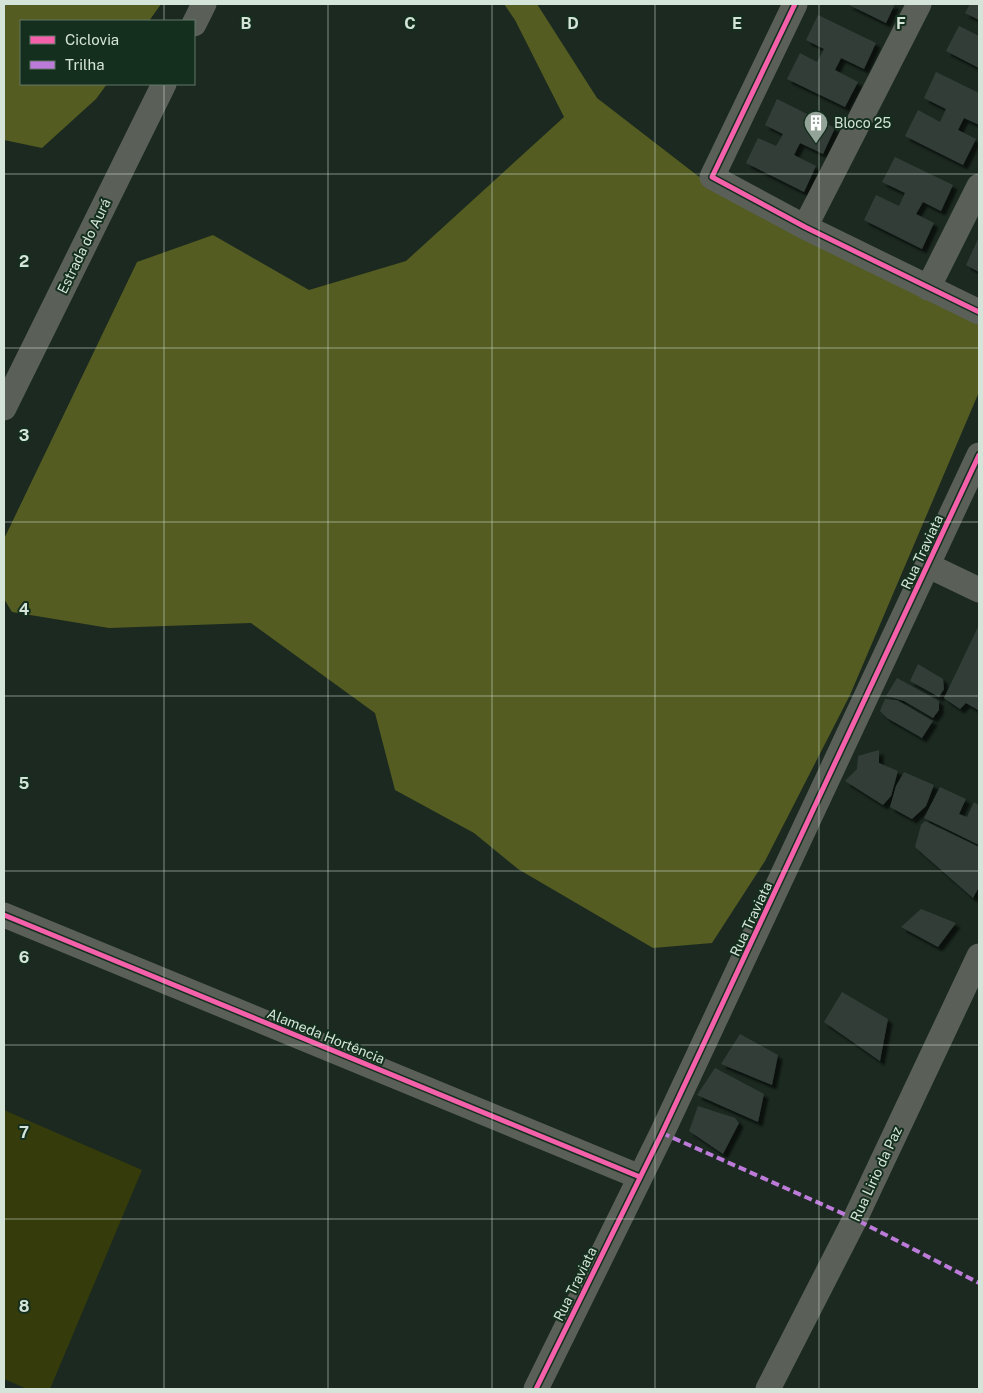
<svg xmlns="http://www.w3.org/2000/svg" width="983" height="1393" viewBox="0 0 983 1393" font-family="'Public Sans',sans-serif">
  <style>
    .green { fill: #353b0a }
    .forest { fill: #545c21 }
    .building { fill: #313e38; filter: url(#shadow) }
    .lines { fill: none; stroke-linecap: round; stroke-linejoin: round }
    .street { stroke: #5a6058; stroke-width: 25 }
    .quiet { stroke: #bd7bd9; stroke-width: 4; stroke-dasharray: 8 4; stroke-linecap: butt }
    .cycleway-casing { stroke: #152f1e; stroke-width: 8 }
    .cycleway { stroke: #f560ab; stroke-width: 5 }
    .grid { fill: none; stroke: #d5e4d9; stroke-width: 1; stroke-opacity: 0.55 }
    .labels { text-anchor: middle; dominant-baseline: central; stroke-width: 4; stroke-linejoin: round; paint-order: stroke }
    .poi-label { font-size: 14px; fill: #d5e4d9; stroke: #152f1e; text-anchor: start }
    .street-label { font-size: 14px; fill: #d5e4d9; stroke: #152f1e }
    .grid-label { font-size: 16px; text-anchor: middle; font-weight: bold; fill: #d5e4d9; stroke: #152f1e; stroke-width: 4; stroke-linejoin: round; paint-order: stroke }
  </style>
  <defs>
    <filter id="shadow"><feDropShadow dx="4.5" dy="4.5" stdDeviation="1" flood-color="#0009"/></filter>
  </defs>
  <rect width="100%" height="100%" fill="#1b2920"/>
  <path class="green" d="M4,1110L142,1170L50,1389H27L4,1379Z"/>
  <path class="forest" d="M4,4H161L149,21H21V84H107L96,99L42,148L4,140Z
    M504,4H537L597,98L698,176L979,324V392L850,695L765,861L712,943L653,948L518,869L474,833L395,790L375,713L251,623L109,628L12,612L4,599V539L137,262L213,235L309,290L406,261L564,117L515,20Z"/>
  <path class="building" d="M847,4H895L886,23Z
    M970,4H979V20L965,13Z
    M818,15L876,43L864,69L841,58L835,70L858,82L845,107L787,79L800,53L817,62L824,49L806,40Z
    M959,26L979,36V68L946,51Z
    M936,72L979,93V125L964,118L958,130L976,139L963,165L905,136L918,110L940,122L946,109L924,98Z
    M777,99L835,128L823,154L800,143L794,155L816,166L804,192L746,163L758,138L776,146L783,134L765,125Z
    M895,157L953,185L941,211L923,202L916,214L934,223L922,249L864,220L876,195L899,206L905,193L882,182Z
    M978,239L979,240V272L966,265Z
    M979,625V707L978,710L966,703L960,709L944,698Z
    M918,664L943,679L944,689L939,697L910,681Z
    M897,678L939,701V710L933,718L904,701L886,696Z
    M885,699L897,700L933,721L922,738L887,718L880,711Z
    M879,750V763L898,771L891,796L883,805L845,781L857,769L858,756Z
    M904,772L934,785L926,806L912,819L890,807L896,786Z
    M940,787L966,799L959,814L967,817L974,802L979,805V845L924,818Z
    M925,821L979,847V887L973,898L915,847L921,825Z
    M921,909L956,923L938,947L901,927Z
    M842,992L888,1019L880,1061L824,1022Z
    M740,1034L778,1055L772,1085L721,1064Z
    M715,1068L764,1094L758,1122L697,1095Z
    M698,1106L735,1118L739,1123L723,1154L689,1131Z"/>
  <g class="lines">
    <path class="street" d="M795,4L712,177L805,227L979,312
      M194,24L204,4
      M805,227L919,4
      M928,288L979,186
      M4,408L164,84
      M929,566L979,590
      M4,915L640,1177
      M536,1389L662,1133L979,455
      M768,1389L855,1219L979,956"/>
    <path class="quiet" d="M662,1133L855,1219L979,1283"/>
    <defs>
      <path id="cycleway" d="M795,4L712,177L805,227L979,312
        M4,915L640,1177
        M536,1389L662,1133L979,455"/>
    </defs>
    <use href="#cycleway" class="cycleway-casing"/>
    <use href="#cycleway" class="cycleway"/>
  </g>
  <path class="grid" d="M164,4V21M328,4V1389M492,4V1389M655,4V1389M819,4V1389M164,84V1389M4,174H979M4,348H979M4,522H979M4,696H979M4,871H979M4,1045H979M4,1219H979"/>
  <defs>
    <symbol id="building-pin" viewBox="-11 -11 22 30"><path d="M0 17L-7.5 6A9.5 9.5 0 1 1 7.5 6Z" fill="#94a398" stroke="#152f1e"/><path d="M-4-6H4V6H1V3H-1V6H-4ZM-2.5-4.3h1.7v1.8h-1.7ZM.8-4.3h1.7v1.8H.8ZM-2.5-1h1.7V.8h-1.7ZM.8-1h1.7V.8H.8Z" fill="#fff"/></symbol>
  </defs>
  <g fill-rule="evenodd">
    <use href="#building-pin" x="802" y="109" width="28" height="38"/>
  </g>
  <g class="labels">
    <g class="poi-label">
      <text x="834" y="123">Bloco 25</text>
    </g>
    <g class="street-label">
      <text transform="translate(84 246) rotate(-64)">Estrada do Aurá</text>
      <text transform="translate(922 552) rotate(-65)">Rua Traviata</text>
      <text transform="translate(751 919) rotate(-65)">Rua Traviata</text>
      <text transform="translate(326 1036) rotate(22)">Alameda Hortência</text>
      <text transform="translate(876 1174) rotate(-65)">Rua Lirio da Paz</text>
      <text transform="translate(575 1284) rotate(-64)">Rua Traviata</text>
    </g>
  </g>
  <g class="grid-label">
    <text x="246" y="29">B</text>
    <text x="410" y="29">C</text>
    <text x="573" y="29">D</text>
    <text x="737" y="29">E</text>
    <text x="901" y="29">F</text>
    <text x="24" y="267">2</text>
    <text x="24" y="441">3</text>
    <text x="24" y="615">4</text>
    <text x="24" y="789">5</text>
    <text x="24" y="963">6</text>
    <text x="24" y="1138">7</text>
    <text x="24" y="1312">8</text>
  </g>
  <rect width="983" height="1393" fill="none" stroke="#d5e4d9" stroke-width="10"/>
  <rect x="20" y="20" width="175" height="65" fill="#152f1e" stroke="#627769"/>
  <rect x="30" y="36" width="25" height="8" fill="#f560ab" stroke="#627769"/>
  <text x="65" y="45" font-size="15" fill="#d5e4d9">Ciclovia</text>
  <rect x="30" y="61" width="25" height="8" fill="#bd7bd9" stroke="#627769"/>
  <text x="65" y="70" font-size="15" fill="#d5e4d9">Trilha</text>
</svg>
